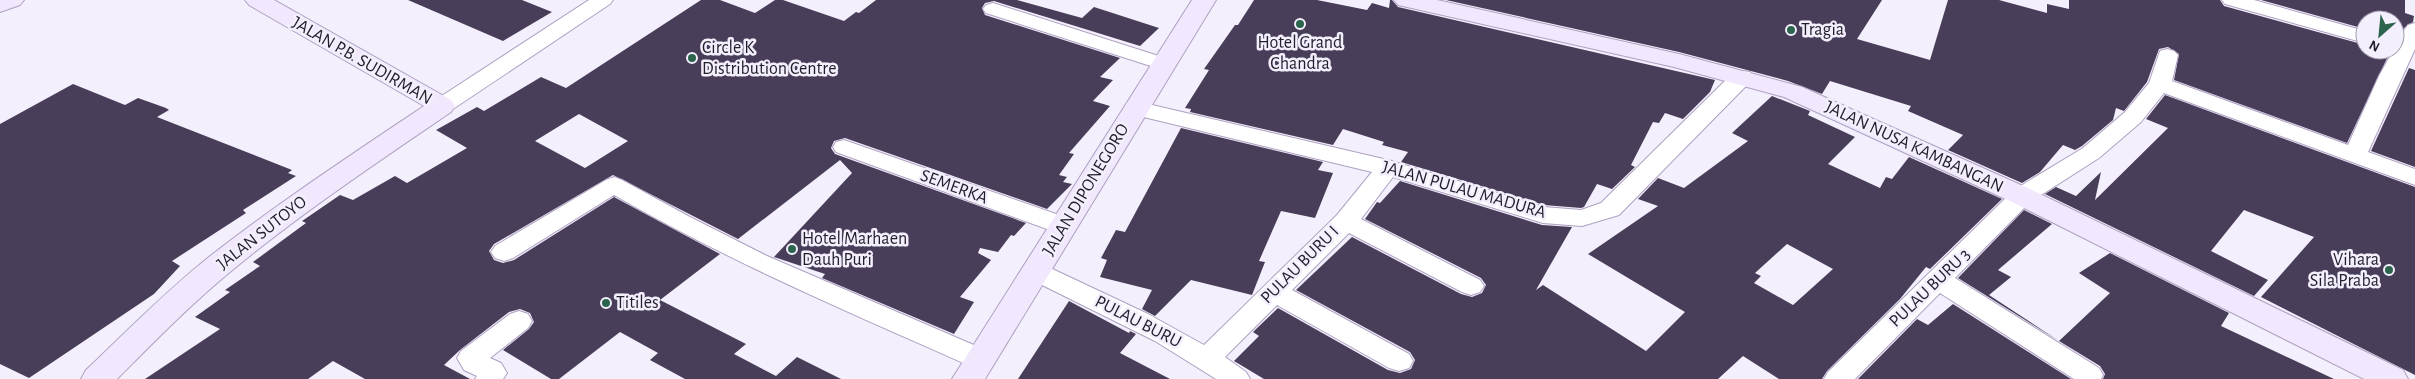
<svg xmlns="http://www.w3.org/2000/svg" width="2415" height="379" viewBox="0 0 2415 379" font-family="'Alegreya Sans',sans-serif">
  <style>
    .building { fill: #493e59; fill-rule: evenodd }
    .lines { fill: none; stroke-linecap: round; stroke-linejoin: round }
    .street-casing { stroke: #ada1c1; stroke-width: 2 }
    .secondary-casing { stroke: #ada1c1; stroke-width: 2 }
    .street { fill: #fff; fill-rule: evenodd }
    .secondary { fill: #f1e8fd; fill-rule: evenodd }
    .poi-dot { fill: #2c644d; stroke: #f4effd; stroke-width: 2 }
    .labels { text-anchor: middle; dominant-baseline: central; stroke-width: 5; stroke-linejoin: round; paint-order: stroke }
    .poi-label { font-size: 18px; fill: #231e2a; stroke: #f4effd; text-anchor: start }
    .street-label { font-size: 18px; fill: #231e2a; stroke: #f4effd }
  </style>
  <rect width="100%" height="100%" fill="#f4effd"/>
  <path class="building" d="M408,0H522L552,12L503,41Z
    M701,0H720L755,13L775,0H783L844,21L856,12L859,13L876,0H1017L1082,18L1094,7L1159,28L1140,46L994,1L985,3L982,8L985,15L1120,58L1100,77L1113,80L1093,101L1110,106L1069,153L1074,154L1059,175L1067,177L1063,182L1072,184L1047,209L845,138L834,141L831,148L835,154L1026,223L1014,236L1011,235L998,252L980,248L978,253L991,260L960,297L974,302L954,334L822,278L825,274L774,257L852,173L840,160L738,239L613,175L494,244L489,251L494,260L503,263L514,260L614,197L720,254L660,300L746,344L734,354L776,376L797,357L841,379H685L650,360L658,353L620,332L559,379H551L503,350L529,329L534,322L530,313L520,309L509,312L460,350L444,365L470,379H365L333,361L308,379H145L220,329L195,317L230,292L225,290L260,266L253,262L306,223L302,221L340,195L353,200L395,176L407,183L467,148L436,130L477,107L484,111L541,77L566,88ZM579,114L628,141L585,168L535,141Z
    M1254,0H1317L1367,10L1372,3L1389,8L1390,0H1392L1398,7L1715,80L1710,92L1683,119L1665,113L1659,123L1653,122L1631,165L1635,167L1612,189L1597,184L1584,207L1581,208L1544,205L1401,162L1408,152L1382,145L1384,142L1343,129L1333,145L1190,112L1191,109L1185,108L1209,70L1204,69L1235,25H1238Z
    M1446,0H1882L1857,39L1930,60L1948,0H1999L2047,13V4L2069,9V0H2220L2224,6L2365,45V50H2391L2347,143L2174,80L2179,54L2168,47L2159,49L2147,82L2124,111L2116,108L2113,120L2082,146L2075,150L2063,145L2040,172L2022,183L1948,150L1963,135L1908,111L1911,106L1830,81L1822,94L1788,81L1679,52Z
    M2261,0H2405V13L2414,16L2413,22L2404,28L2395,43V20H2365V29Z
    M2409,68L2415,70V167L2371,151Z
    M73,84L125,105L138,98L166,108L169,110L157,117L292,170L288,173L296,176L243,210L246,213L172,261L180,266L154,294L29,378L0,364V124Z
    M2165,95L2415,187V375L2261,297L2314,237L2244,210L2211,251L2268,280L2254,296L2045,194L2056,187L2076,196L2101,172L2095,200L2168,128L2146,119Z
    M1772,96L1810,111L1808,115L1855,137L1828,164L1880,188L1886,177L1892,179L1909,157L2002,199L1930,269L1926,267L1900,299L1827,371L1822,379H1779L1743,356L1718,379H1264L1234,361L1259,336L1253,332L1278,308L1388,370L1400,373L1411,369L1415,360L1410,352L1296,290L1352,237L1461,294L1472,297L1482,293L1486,285L1481,278L1365,219L1377,202L1380,203L1400,181L1542,225L1572,227L1536,290L1543,285L1646,351L1685,312L1588,254L1658,206L1638,199L1658,178L1684,188L1748,141L1732,133ZM1787,244L1833,269L1793,305L1754,283L1761,276L1755,273Z
    M1181,128L1323,162L1318,170L1333,173L1315,218L1281,211L1259,261L1265,262L1252,295L1191,280L1155,316L1142,309L1152,290L1100,277L1107,260L1101,258L1116,230L1125,232Z
    M2024,210L2052,224L1998,270L2011,277L1989,295L2059,341L1958,278Z
    M2110,253L2229,313L2221,326L2334,379H2103L2105,374L2100,366L2059,341L2110,293L2079,273Z
    M1069,301L1129,333L1130,331L1136,334L1120,353L1170,379H1018Z
    M1953,304L2071,379H1858L1917,319L1928,325Z"/>
  <g class="lines">
    <defs>
      <path id="street" d="M589,0H613L610,4L450,111L442,113L434,111L431,106L434,101Z
        M2222,0H2254L2365,31V43L2225,4Z
        M993,3L1171,60L1175,64L1171,68L1164,70L1157,68L986,13L983,9L986,5Z
        M2415,23V49L2368,152L2415,169V185L2164,93L2141,122L2099,158L2030,202L1955,278L2099,368L2103,375L2101,379H2074L1940,293L1855,379H1824L1828,372L2014,190L2083,148L2125,112L2149,83L2160,51L2167,49L2174,51L2178,55L2172,81L2348,145L2379,76L2405,29L2408,25Z
        M1742,71L1750,72L1753,77L1750,82L1619,215L1582,226L1543,223L1393,177L1361,219L1480,280L1484,286L1480,292L1471,295L1462,292L1349,233L1292,290L1409,354L1413,361L1409,368L1399,371L1389,368L1277,305L1225,357L1246,372L1250,379H1216L1155,341L1028,278L1024,272L1028,266L1037,263L1046,266L1148,314L1204,345L1337,215L1372,172L1127,113L1124,108L1127,103L1135,101L1388,160L1544,207L1581,210L1601,203L1734,72Z
        M844,140L1073,220L1076,226L1073,232L1064,234L1055,232L836,152L833,147L836,142Z
        M614,177L622,180L688,216L767,256L990,352L994,359L990,366L980,369L970,366C849,312 730,262 614,195L513,258L504,261L495,258L491,252L495,246L606,180Z
        M519,311L528,314L532,321L528,328L490,358L501,363L507,373L503,379H475L477,376L464,370L457,358L461,351L510,314Z"/>
      <path id="secondary" d="M0,0H24L20,5L0,12Z
        M245,0H274L451,100L455,106L451,112C376,163 300,214 230,272C190,305 154,342 117,379H81L86,370C126,332 165,292 209,257C278,203 351,155 424,106L249,5Z
        M1192,0H1216L985,379H952Z
        M1394,0H1437L1679,54L1802,87L2032,190L2403,370L2408,379H2364L2012,202L1784,97L1674,67L1398,5Z"/>
    </defs>
    <use href="#street" class="street-casing"/>
    <use href="#secondary" class="secondary-casing"/>
    <use href="#street" class="street"/>
    <use href="#secondary" class="secondary"/>
  </g>
  <g class="poi-dot">
    <circle cx="1300" cy="24" r="5"/>
    <circle cx="1791" cy="30" r="5"/>
    <circle cx="692" cy="58" r="5"/>
    <circle cx="792" cy="249" r="5"/>
    <circle cx="2389" cy="270" r="5"/>
    <circle cx="606" cy="303" r="5"/>
  </g>
  <g class="labels">
    <g class="poi-label">
      <text x="1801" y="30">Tragia</text>
      <text x="1300" y="43" text-anchor="middle">Hotel Grand<tspan x="1300" dy="21">Chandra</tspan></text>
      <text x="702" y="48">Circle K<tspan x="702" dy="21">Distribution Centre</tspan></text>
      <text x="802" y="239">Hotel Marhaen<tspan x="802" dy="21">Dauh Puri</tspan></text>
      <text x="2379" y="260" text-anchor="end">Vihara<tspan x="2379" dy="21">Sila Praba</tspan></text>
      <text x="616" y="303">Titiles</text>
    </g>
    <g class="street-label">
      <text transform="translate(362 61) rotate(30)">JALAN P.B. SUDIRMAN</text>
      <text transform="translate(1914 147) rotate(25)">JALAN NUSA KAMBANGAN</text>
      <text transform="translate(954 187) rotate(20)">SEMERKA</text>
      <text transform="translate(1086 190) rotate(-59)">JALAN DIPONEGORO</text>
      <text transform="translate(1464 190) rotate(16)">JALAN PULAU MADURA</text>
      <text transform="translate(262 233) rotate(-38)">JALAN SUTOYO</text>
      <text transform="translate(1300 265) rotate(-45)">PULAU BURU I</text>
      <text transform="translate(1930 288) rotate(-44)">PULAU BURU 3</text>
      <text transform="translate(1138 322) rotate(27)">PULAU BURU</text>
    </g>
  </g>
  <g transform="translate(2380 35) rotate(207)"><circle r="24" fill="#f4effd" stroke="#a09ba9"/>
  <path d="M0-4L9 19L0 12L-9 19Z" fill="#2c644d"/>
  <text y="-8" font-size="14" font-weight="bold" text-anchor="middle" fill="#231e2a">N</text>
  </g>
</svg>
